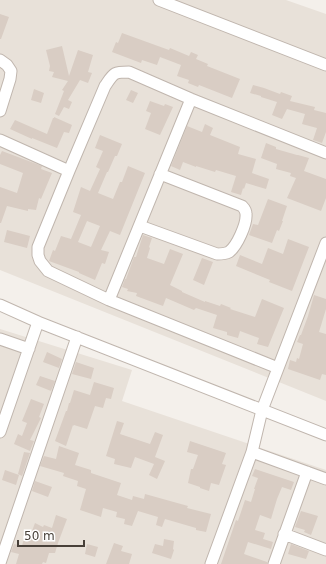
<svg xmlns="http://www.w3.org/2000/svg" width="326" height="564" viewBox="0 0 326 564" font-family="'DejaVu Sans',sans-serif">
  <style>
    .residential { fill: #e8e1d9 }
    .building { fill: #d9cdc4; fill-rule: evenodd }
    .lines { fill: none; stroke-linecap: round; stroke-linejoin: round }
    .minor-casing { stroke: #c0b6ae; stroke-width: 13 }
    .minor { stroke: #fff; stroke-width: 11 }
  </style>
  <rect width="100%" height="100%" fill="#f4f0eb"/>
  <path class="residential" d="M0,0H286L326,14V401L0,270Z
    M0,329L132,370L122,401L326,470V564H0Z"/>
  <path class="building" d="M0,14L9,17L1,39H0Z
    M122,33L169,50L170,48L189,56L191,52L198,55L196,59L208,64L207,66L240,79L232,98L199,85L198,87L188,83L189,80L177,76L181,65L160,57L157,65L142,60L141,63L112,52L116,42L118,43Z
    M62,46L69,76L78,50L93,55L88,72L92,73L88,83L80,80L68,100L72,102L69,109L64,107L59,116L55,114L64,91L62,90L68,81L52,77L54,72L49,71L50,66L46,50Z
    M253,85L264,88L280,94L281,92L292,96L290,101L315,107L314,110L326,113V132L322,143L313,140L317,128L302,124L305,114L287,109L282,119L272,115L277,102L261,97V96L250,93Z
    M34,89L44,93L41,103L31,100Z
    M131,90L138,93L133,103L126,100Z
    M150,101L164,106L165,104L173,107L160,135L145,129L151,113L146,111Z
    M54,117L72,125L69,133L64,132L57,148L32,138V139L10,129L15,120L47,134L53,118H54Z
    M205,124L213,128L210,135L240,147L238,154L256,159L252,173L269,179L266,189L246,183L244,189L243,188L241,195L231,192L236,176L216,170L215,172L196,166V167L183,162L180,170L171,166L187,126L202,132Z
    M100,135L122,144L117,156H115L108,172H107L98,193L113,199L120,182H122L128,166L145,173L120,235L110,231L101,250L109,252L105,264L102,263L95,280L79,273V272L49,261L53,250L55,251L61,236L71,239L81,215L73,212L81,187L90,191L100,169L96,167L103,151L95,148ZM87,221L100,226L91,247L78,242Z
    M266,143L276,147V149L297,155H298L309,158L304,171L326,179V198L321,211L287,198L296,178L290,176L291,173L276,169L277,164L261,158Z
    M2,151L42,166L41,169L52,173L41,199L39,198L36,210L28,209V211L7,206L1,223H0V187L17,193L23,173L0,164V155Z
    M268,199L287,206L282,221H283L279,231L277,230L272,243L249,235L253,224L258,225Z
    M7,230L30,236L27,248L4,242Z
    M143,235L152,238L149,247L150,248L147,258L164,264L170,249L183,254L170,285L182,291V292L205,302V301L220,306L221,304L231,308L230,309L255,317L262,299L284,308L268,347L257,344L259,338L240,331L238,338L227,335V332L213,328L217,315L196,308L194,310L166,298L163,306L136,296L137,293L127,291L128,289L122,287L125,279H126L134,257H136Z
    M288,239L309,247L292,291L269,282L270,280L236,266L240,255L262,264L268,248L283,254Z
    M202,258L213,262L204,285L193,280Z
    M314,295L326,299V309L319,332L326,334V375L322,374L320,380L288,369L290,360L296,362L297,358L299,359L303,344L297,342L300,335H301L308,316Z
    M47,352L62,359L59,368L43,362Z
    M76,362L94,368L91,379L72,374Z
    M40,376L55,381L51,391L36,385Z
    M94,382L114,388L111,399L106,398L103,408L95,406L87,429L74,425V426L73,425L66,446L55,441L66,411H67L69,403H70L74,390L90,395Z
    M31,399L44,404L39,417L41,418L30,440L34,441L30,451L14,444L18,434L22,436L27,423L22,421Z
    M117,421L124,423L120,434L150,444L155,432L163,435L155,457L165,461L157,479L149,475L154,464L135,457L131,468L114,464L115,459L106,456Z
    M190,441L226,453L222,464L226,465L219,485L211,483L209,491L200,488V487L188,483L191,469H193L198,455L187,452Z
    M59,446L79,453L75,465L91,470V473L121,483L117,495L132,500L133,496L144,499L145,494L188,506L187,508L211,514L206,532L196,530V528L165,519L162,527L156,525L158,517L138,511L132,526L124,524L125,519L116,517L117,512L103,508L101,517L80,510L86,489L77,486L78,481L63,476L64,473L40,466L44,456L56,459Z
    M24,452L30,453L22,476L18,474Z
    M255,469L294,482L291,490L282,487L277,499L271,519L260,515L255,530L265,533L263,539L273,542L271,549L248,542L244,554L267,562V564H221L236,520L238,521L245,500L251,502L255,489H254L258,478L252,476Z
    M5,470L19,475L16,485L2,480Z
    M35,481L52,487L48,497L32,491Z
    M301,511L318,516L311,535L304,532L305,530L295,527Z
    M56,515L67,519L58,543L55,553H49L46,563L43,562L42,564H16L19,554L11,552L14,544L22,546L24,538L29,539L35,523L43,527L44,525L52,528Z
    M164,539L174,541L173,549L174,550L171,559L152,553L155,544L163,546Z
    M114,543L123,546L121,551L132,554L129,564H106Z
    M87,544L98,547L95,557L85,554Z
    M291,544L309,551L306,559L288,554Z"/>
  <g class="lines">
    <defs>
      <path id="minor" d="M159,0L326,65
        M0,60L7,65L11,71L10,79L0,111
        M0,140L69,171
        M140,226L217,254C221,254 225,254 229,252C237,246 247,224 246,214C246,211 244,208 242,206L160,174
        M109,300L191,99
        M0,305L38,322L326,435
        M0,339L29,349
        M278,368L109,300L48,271L40,261L38,255V247L69,171L105,86C114,73 113,72 129,72L191,99L326,153
        M0,432L38,322
        M252,452L326,479
        M284,534L326,550
        M0,563L77,337
        M211,564L252,452L262,410L326,243
        M274,564L307,472"/>
    </defs>
    <use href="#minor" class="minor-casing"/>
    <use href="#minor" class="minor"/>
  </g>
  <path d="M18 540v6h66v-6" fill="none" stroke="#484039" stroke-width="2"/>
  <text x="24" y="540" font-size="12" fill="#484039" stroke="#ffffff" stroke-width="3" paint-order="stroke">50 m</text>
</svg>
